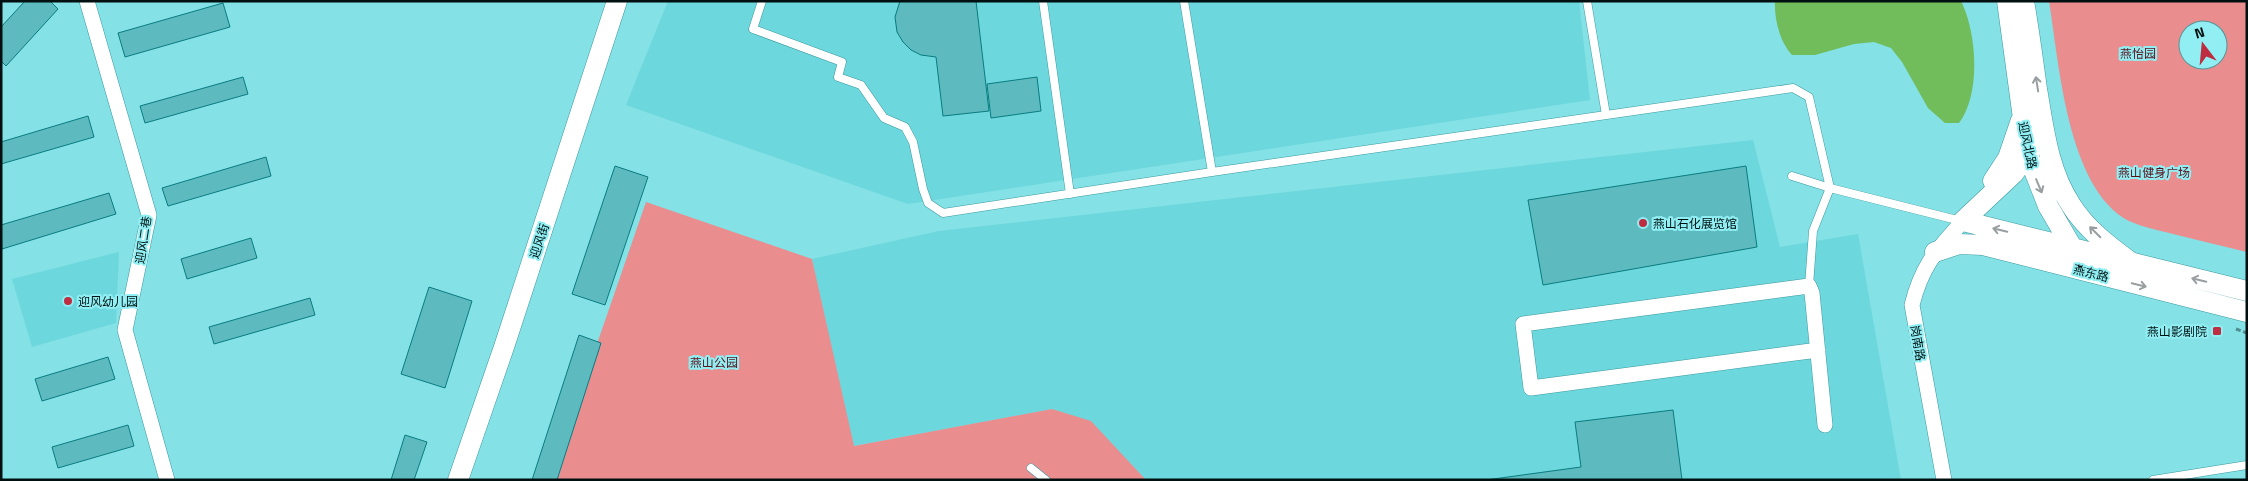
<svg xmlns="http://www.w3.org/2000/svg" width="2248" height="481" viewBox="0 0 2248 481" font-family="'Titillium Web','Noto Sans SC',sans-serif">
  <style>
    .built { fill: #6cd7dc }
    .green { fill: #ea8d8f; fill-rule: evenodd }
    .water { fill: #71bc5b }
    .building { fill: #5dbbbf; stroke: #097c81 }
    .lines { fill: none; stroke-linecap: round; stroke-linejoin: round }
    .lane-casing { stroke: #3a9b9f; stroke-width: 9 }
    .street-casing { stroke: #3a9b9f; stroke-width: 16 }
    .secondary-casing { stroke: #3a9b9f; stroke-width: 21 }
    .path { stroke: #508f91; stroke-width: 3; stroke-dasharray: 5 2.5; stroke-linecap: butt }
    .lane { stroke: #fff; stroke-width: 8 }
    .street { stroke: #fff; stroke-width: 15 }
    .secondary { stroke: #fff; stroke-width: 20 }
    .oneway { stroke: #999fa0 }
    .poi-dot { fill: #be2d40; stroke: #91eff3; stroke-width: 2 }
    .labels { text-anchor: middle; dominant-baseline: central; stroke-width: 4; stroke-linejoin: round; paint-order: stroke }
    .park-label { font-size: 12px; fill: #5d0f1a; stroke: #91eff3 }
    .street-label { font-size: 12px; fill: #001011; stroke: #91eff3 }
    .poi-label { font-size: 12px; fill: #001011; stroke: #91eff3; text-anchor: start }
  </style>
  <rect width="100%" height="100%" fill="#84e1e5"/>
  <path class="built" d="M668,1H1579L1590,100L908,204L626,105Z
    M1753,140L1780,247L1858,234L1901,480H1146L1091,422L1052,409L853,446L812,259L939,231Z
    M119,252L116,323L32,347L12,279Z"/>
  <path class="green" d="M2049,1H2247V252C2222,246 2197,240 2173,234C2158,230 2142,227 2129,221C2067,189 2059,62 2049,1ZM2188,30H2218V60H2188Z
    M646,202L812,259L854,446L1052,409L1091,421L1146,480H550Z"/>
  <path class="water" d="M1775,1H1961C1977,33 1981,94 1959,123H1945L1928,108L1902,62L1891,48L1874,42L1854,44L1815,55H1792C1780,42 1774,19 1775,1Z"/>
  <path class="building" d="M25,1H50L58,9L6,66L1,61V27Z
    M900,1H976L989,111L943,116L936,57L921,55L911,50L903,42L897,32L895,17Z
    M223,3L230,27L125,57L118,33Z
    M243,77L248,94L145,123L140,106Z
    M1037,77L1041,111L991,118L987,84Z
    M88,116L94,137L1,164V142Z
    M266,157L271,176L168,206L162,188Z
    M615,166L648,177L605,305L572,294Z
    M1746,166L1757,247L1543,285L1528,200Z
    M109,193L116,214L2,249L1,225Z
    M251,238L257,258L187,279L181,259Z
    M429,287L472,301L445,388L401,374Z
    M310,298L315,315L214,344L209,327Z
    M579,335L601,343L557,480H532Z
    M108,357L115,379L42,401L35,379Z
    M1673,410L1682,480H1486L1581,467L1575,422Z
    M128,425L134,446L58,468L52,447Z
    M405,435L427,442L414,480H391Z"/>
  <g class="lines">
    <defs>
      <path id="lane" d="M762,1L753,29L842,62L838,77L861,85L884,118L905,127L913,142L923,189L928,203L943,213L1212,172L1793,88L1809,97L1830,188L1813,231L1809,286
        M1043,1L1070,194
        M1184,1L1212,172
        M1587,1L1606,115
        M1792,176L1830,188L1961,221
        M1031,468L1046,480
        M2153,480L2247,465"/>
      <path id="street" d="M87,1L149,215L125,330L167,480
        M1818,350L1531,388L1523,324L1809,286L1812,293L1825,425
        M1944,480L1912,305C1922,265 1936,251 1963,221"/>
      <path id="secondary" d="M2007,1L2028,155L2048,206L2076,254
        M2024,1C2029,30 2033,59 2037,89C2044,129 2048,170 2071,205C2086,229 2110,247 2132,263
        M1993,181L2008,158L2021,120
        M1963,221L2247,291
        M1963,221L2014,173L2033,146
        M1935,252L1959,244L1983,245L2247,312
        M458,480L504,347L617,1"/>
    </defs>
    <use href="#lane" class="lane-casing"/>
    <use href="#street" class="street-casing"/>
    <use href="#secondary" class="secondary-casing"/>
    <path class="path" d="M2236,329L2247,333"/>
    <use href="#lane" class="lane"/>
    <use href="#street" class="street"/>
    <use href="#secondary" class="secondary"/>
  </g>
  <defs><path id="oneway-shaft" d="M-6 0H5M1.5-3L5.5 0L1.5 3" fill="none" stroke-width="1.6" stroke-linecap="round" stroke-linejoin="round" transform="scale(1.25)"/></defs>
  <g class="oneway">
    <use href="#oneway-shaft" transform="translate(2037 84) rotate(-99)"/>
    <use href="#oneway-shaft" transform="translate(2039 186) rotate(67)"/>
    <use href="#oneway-shaft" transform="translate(2000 230) rotate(-166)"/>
    <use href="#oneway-shaft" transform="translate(2095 232) rotate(-135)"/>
    <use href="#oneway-shaft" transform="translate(2199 280) rotate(-166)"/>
    <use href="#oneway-shaft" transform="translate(2139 285) rotate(14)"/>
  </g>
  <g class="poi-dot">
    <circle cx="1643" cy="223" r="5"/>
    <circle cx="68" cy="301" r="5"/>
    <rect x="2212" y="326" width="10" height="10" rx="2.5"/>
  </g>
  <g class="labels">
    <g class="park-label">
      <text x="2138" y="53">燕怡园</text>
      <text x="2154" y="172">燕山健身广场</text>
      <text x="714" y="362">燕山公园</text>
    </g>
    <g class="street-label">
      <text transform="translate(2028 145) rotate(78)">迎风北路</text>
      <text transform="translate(143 240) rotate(-81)">迎风二巷</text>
      <text transform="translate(539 241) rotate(-72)">迎风街</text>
      <text transform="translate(2091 273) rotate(14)">燕东路</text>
      <text transform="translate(1918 343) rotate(80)">岗南路</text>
    </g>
    <g class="poi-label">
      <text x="1653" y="223">燕山石化展览馆</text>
      <text x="78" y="301">迎风幼儿园</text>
      <text x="2207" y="331" text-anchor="end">燕山影剧院</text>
    </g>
  </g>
  <rect width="2248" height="481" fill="none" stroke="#001011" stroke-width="5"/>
  <g transform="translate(2203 45) rotate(344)"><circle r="24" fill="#91eff3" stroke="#579699"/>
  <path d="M0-4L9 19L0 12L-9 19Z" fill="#be2d40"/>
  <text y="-8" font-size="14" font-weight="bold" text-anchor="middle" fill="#001011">N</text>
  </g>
</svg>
